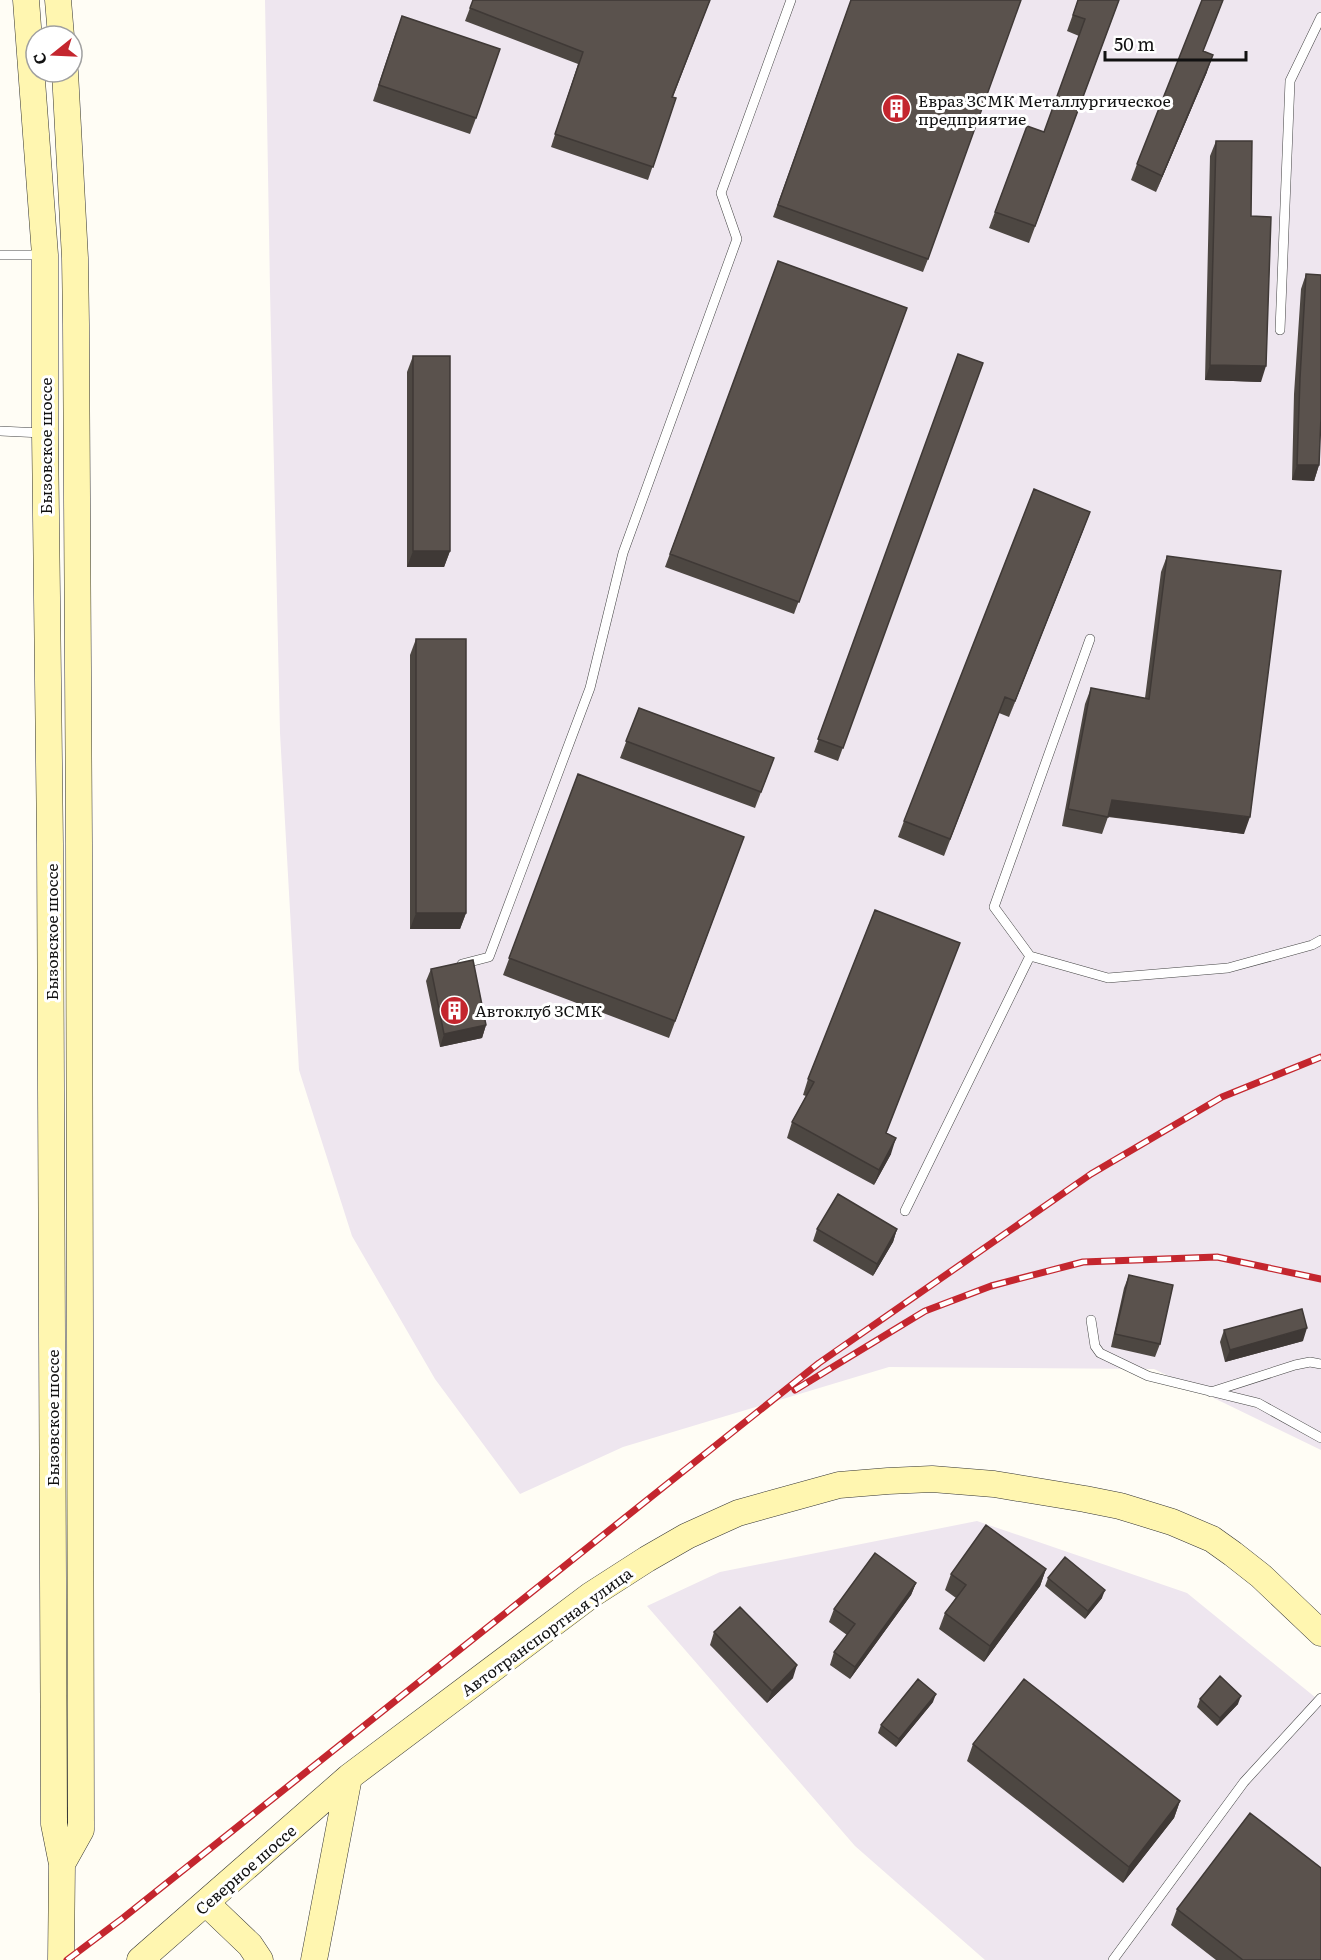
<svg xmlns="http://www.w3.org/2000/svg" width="1321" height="1960" viewBox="0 0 1321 1960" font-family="Literata,serif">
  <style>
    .industrial { fill: #eee6ef }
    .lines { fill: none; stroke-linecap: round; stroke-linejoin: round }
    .service-casing { stroke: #444; stroke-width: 10 }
    .secondary-casing { stroke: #333; stroke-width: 27 }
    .service { stroke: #fff; stroke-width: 9 }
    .secondary { stroke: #fff6b0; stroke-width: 26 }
    .rail-casing { stroke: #c4262e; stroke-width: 7 }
    .rail { stroke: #fff; stroke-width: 4.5; stroke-dasharray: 14; stroke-linecap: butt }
    .wall { fill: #4d4742 }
    .shaded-wall { fill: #3f3936 }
    .building { fill: #5a524d; stroke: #3f3936; stroke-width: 1.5 }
    .labels { text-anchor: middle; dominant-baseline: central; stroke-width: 6; stroke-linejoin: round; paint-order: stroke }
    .poi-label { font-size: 16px; fill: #111; stroke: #fff; text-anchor: start }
    .street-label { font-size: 16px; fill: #111; stroke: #fff }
  </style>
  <rect width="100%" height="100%" fill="#fffdf5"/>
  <path class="industrial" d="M265,0H1321V1450L1154,1369L889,1367L623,1447L520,1494L435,1379L352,1236L299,1070L280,733L270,290Z
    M977,1521L1187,1593L1321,1702V1960H985L855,1846L647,1606L720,1572Z"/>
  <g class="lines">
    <defs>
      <path id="service" d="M0,255H43
        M1280,330L1290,81L1321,17
        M0,431L42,433
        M1090,639L994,907L1030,956L1108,978L1228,968L1312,945L1321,940
        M462,964L489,957L590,688L623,553L737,239L721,193L791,0
        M905,1211L1030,956
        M1091,1320L1095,1346L1100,1353L1148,1376L1258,1403L1321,1438
        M1211,1392L1295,1365L1310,1362L1321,1364
        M1113,1960L1244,1782L1321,1698"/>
      <path id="secondary" d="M26,0L45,255V433L50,844L54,1824L62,1864L61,1960
        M58,0L61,36
        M62,1864L81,1830L79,842L76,324L75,258L65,72
        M206,1903L250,1945L260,1960
        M140,1960L349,1777L591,1595L647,1559L687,1536L738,1513L839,1485L888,1481L932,1479L994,1484L1085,1499L1120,1506L1172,1522L1212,1539L1233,1554L1261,1576L1321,1633
        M314,1960L349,1777"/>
    </defs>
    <use href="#service" class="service-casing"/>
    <use href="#secondary" class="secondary-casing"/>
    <use href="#service" class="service"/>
    <use href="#secondary" class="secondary"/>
    <defs>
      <path id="rail" d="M795,1390L925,1311L991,1286L1083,1262L1217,1257L1321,1279
        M67,1960L123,1918L819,1363L1091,1174L1222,1097L1321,1057"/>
    </defs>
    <use href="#rail" class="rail-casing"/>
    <use href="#rail" class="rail"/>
  </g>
  <path class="wall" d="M473,0H710L673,97L676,98L648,180L551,147L578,64L465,21Z
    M851,0L928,259L923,272L773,217Z
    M1078,0H1119L1029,243L989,228L1027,126L1044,132L1079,36L1067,31Z
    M1223,0L1203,51L1207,72L1156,192L1131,180L1137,164Z
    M396,32L476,118L470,134L373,101Z
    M1216,141L1251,216L1261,382L1205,380L1210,156Z
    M778,261L907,308L794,614L665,567Z
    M1306,274L1319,465L1314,481L1292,480L1294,394L1301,289Z
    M958,354L983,363L838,761L814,752Z
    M413,356L450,551L444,567H407V372Z
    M1084,528L1009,717L999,713L944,856L898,837L904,821Z
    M1167,556L1244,834L1108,817L1102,834L1062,826L1085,704L1091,688L1145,698L1161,572Z
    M416,639L466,913L460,929H410V655Z
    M639,708L774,758L755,808L620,758Z
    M578,774L744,837L669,1038L503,975Z
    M875,910L886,1133L891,1154L874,1185L787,1138L792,1122L806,1096L803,1095L808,1079Z
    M431,969L486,1025L482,1038L440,1047L426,981Z
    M817,1229H897L893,1242L873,1276L813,1241Z
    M1129,1275L1160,1344L1155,1357L1111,1347L1124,1288Z
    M1224,1330L1303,1341L1225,1362L1220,1342Z
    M1046,1569L1040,1586L984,1662L939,1629L945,1613L956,1598L945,1590L951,1574Z
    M1048,1578L1102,1598L1085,1619L1045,1586Z
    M916,1583L911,1595L850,1679L830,1665L834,1652L847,1635L829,1622L834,1609Z
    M714,1632L793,1678L767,1703L710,1645Z
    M1200,1699L1238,1704L1217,1726L1197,1707Z
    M933,1702L896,1747L878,1733L881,1725Z
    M973,1744L1180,1801L1174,1818L1123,1883L967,1761Z
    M1177,1909L1321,1960H1216L1171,1925Z"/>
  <path class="shaded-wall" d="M1213,55L1207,72L1156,192L1162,176Z
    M1210,365L1266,366L1261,382L1205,380Z
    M1297,465H1319L1314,481L1292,480Z
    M1090,512L1084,528L1009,717L1015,701Z
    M413,551H450L444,567H407Z
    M1112,800L1250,817L1244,834L1106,816Z
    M416,913H466L460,929H410Z
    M486,1025L482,1038L440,1047L444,1034Z
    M896,1138L891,1154L874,1185L879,1170Z
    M897,1229L893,1242L873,1276L877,1264Z
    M1307,1328L1303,1341L1225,1362L1230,1350Z
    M1046,1569L1040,1586L984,1662L990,1646Z
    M916,1583L911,1595L850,1679L855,1667Z
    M1105,1590L1102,1598L1085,1619L1088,1611Z
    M797,1665L793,1678L767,1703L772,1691Z
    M936,1694L933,1702L896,1747L899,1739Z
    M1241,1696L1238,1704L1217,1726L1220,1718Z
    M1180,1801L1174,1818L1123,1883L1129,1867Z"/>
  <path class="building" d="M473,0H710L672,97L676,98L653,167L555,134L583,52L470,8Z
    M851,0H1021L928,259L778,205Z
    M1078,0H1119L1035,226L995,212L1027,126L1044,132L1085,19L1073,15Z
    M1202,0H1223L1203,51L1213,55L1162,176L1137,164Z
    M402,16L500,49L476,118L379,85Z
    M1216,141H1252L1251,216L1271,217L1266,366L1210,365Z
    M778,261L907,308L799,602L670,554Z
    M1306,274L1321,275V417L1319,465H1297L1300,378Z
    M958,354L983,363L843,748L818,739Z
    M413,356H450V551H413Z
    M1034,489L1090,512L1015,701L1005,697L950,839L904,821Z
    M1167,556L1281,571L1250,817L1112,800L1108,817L1068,809L1091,688L1149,699Z
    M416,639H466V913H416Z
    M639,708L774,758L761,792L626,741Z
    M578,774L744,837L675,1021L509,958Z
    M875,910L960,943L886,1133L896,1138L879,1170L792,1122L814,1082L808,1079Z
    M473,960L486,1025L444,1034L431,969Z
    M838,1194L897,1229L877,1264L817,1229Z
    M1129,1275L1173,1285L1160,1344L1115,1334Z
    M1302,1309L1307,1328L1230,1350L1224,1330Z
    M986,1525L1046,1569L990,1646L945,1613L966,1585L951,1574Z
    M875,1553L916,1583L855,1667L834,1652L855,1624L834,1609Z
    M1065,1557L1105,1590L1088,1611L1048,1578Z
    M740,1607L797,1665L772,1691L714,1632Z
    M1220,1676L1241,1696L1220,1718L1200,1699Z
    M918,1679L936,1694L899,1739L881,1725Z
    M1024,1679L1180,1801L1129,1867L973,1744Z
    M1250,1813L1321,1868V1960H1243L1177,1909Z"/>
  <defs>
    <symbol id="building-disc" viewBox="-11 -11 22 22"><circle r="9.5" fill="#c4262e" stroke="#fff"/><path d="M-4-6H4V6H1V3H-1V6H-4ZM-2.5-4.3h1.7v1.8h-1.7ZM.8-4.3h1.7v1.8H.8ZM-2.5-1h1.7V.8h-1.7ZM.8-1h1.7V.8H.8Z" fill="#fff"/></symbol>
  </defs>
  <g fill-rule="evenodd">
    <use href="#building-disc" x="880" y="92" width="33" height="33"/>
    <use href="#building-disc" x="438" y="994" width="33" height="33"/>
  </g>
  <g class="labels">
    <g class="poi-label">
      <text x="918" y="100">Евраз ЗСМК Металлургическое<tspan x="918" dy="18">предприятие</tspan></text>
      <text x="475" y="1010">Автоклуб ЗСМК</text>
    </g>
    <g class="street-label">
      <text transform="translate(45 446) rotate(-90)">Бызовское шоссе</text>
      <text transform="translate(51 932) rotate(-90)">Бызовское шоссе</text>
      <text transform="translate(52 1418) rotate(-90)">Бызовское шоссе</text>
      <text transform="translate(546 1631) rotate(-36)">Автотранспортная улица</text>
      <text transform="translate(245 1869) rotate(-41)">Северное шоссе</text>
    </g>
  </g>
  <g transform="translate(54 54) rotate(252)"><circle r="28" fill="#ffffff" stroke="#a0a0a0" stroke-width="1.5"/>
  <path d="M0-4.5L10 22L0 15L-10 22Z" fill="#c4262e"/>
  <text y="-9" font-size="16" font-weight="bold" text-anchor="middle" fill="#111111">С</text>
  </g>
  <path d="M1105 51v9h141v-9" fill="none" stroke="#111111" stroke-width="3"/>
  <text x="1114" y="51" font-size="18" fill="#111111" stroke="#ffffff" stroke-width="4.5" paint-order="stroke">50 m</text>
</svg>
